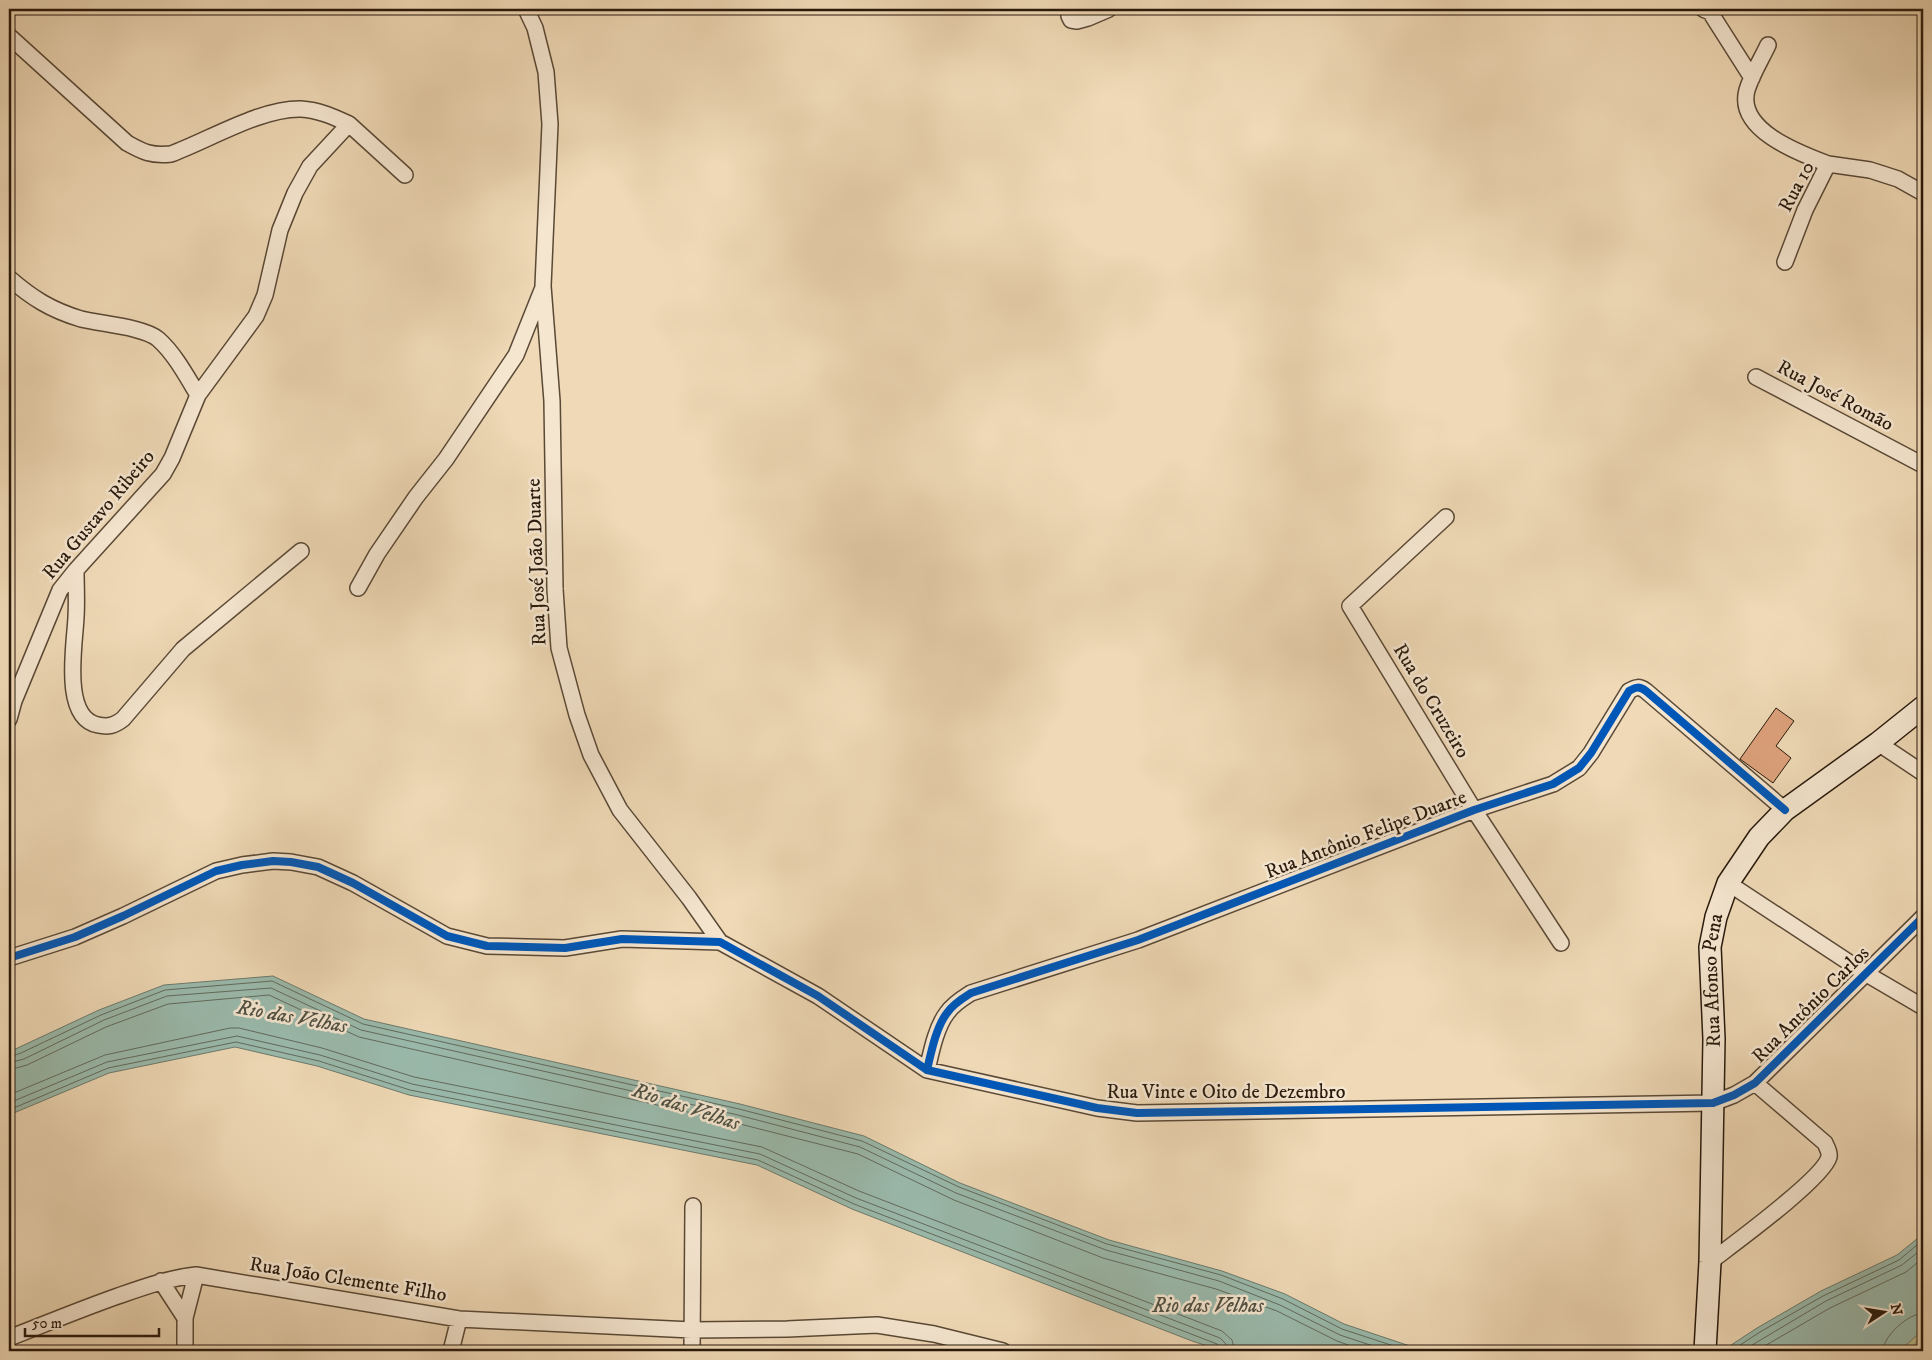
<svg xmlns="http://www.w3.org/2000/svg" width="1932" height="1360" viewBox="0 0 1932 1360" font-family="'IM FELL DW Pica',serif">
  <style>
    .forest { fill: url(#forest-firs); stroke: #726c4c }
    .water { fill: #9abaac; stroke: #6c7a6c }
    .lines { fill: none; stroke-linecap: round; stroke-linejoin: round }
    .shore { stroke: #616a5c; stroke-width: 1 }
    .building { fill: #dea27c; stroke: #28190c }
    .minor-casing { stroke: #5a4936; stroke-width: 18 }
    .secondary-casing { stroke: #28190c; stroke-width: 24 }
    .minor { stroke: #f5e6d0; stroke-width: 15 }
    .secondary { stroke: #f5e6d0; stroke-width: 21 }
    .cycleway-casing { stroke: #f5e6d0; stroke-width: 11 }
    .cycleway { stroke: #0057b8; stroke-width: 8 }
    .labels { text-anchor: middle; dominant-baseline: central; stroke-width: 5; stroke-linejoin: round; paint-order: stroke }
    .street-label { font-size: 20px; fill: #28190c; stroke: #f5e6d0 }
    .water-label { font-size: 21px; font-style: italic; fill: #505144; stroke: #f5e6d0 }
  </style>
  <defs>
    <pattern id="forest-firs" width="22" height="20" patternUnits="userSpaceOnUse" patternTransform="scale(1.25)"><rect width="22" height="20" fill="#bbbf8c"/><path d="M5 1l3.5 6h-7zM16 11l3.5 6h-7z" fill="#a1a478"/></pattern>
  </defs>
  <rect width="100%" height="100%" fill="#efd9b6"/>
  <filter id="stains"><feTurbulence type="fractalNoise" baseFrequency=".004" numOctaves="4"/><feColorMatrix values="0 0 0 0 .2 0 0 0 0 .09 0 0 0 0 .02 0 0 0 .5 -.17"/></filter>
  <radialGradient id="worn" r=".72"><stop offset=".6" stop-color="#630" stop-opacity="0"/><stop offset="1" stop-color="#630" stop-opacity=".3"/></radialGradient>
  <path class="forest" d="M1923,1310V1345L1916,1351H1874Z"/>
  <path class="water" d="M273,976L364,1019L740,1104L864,1136L960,1183L1109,1240L1222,1271L1285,1294L1344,1324L1425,1351H1223L1192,1341L852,1209L757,1165L409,1095L317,1066L235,1047L109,1073L9,1115V1052L99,1010L164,985Z
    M1923,1234V1330L1899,1351H1722L1757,1328L1821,1291L1897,1255Z"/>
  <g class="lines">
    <path class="shore" d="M9,1057L21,1053L101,1015L165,990L272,981L363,1024L739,1109L862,1141L959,1187L1107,1244L1221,1275L1283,1299L1342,1329L1409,1351
      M9,1063L24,1059L104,1020L167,996L271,988L361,1030L738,1115L860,1147L956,1193L1106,1250L1219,1281L1280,1305L1340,1335L1388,1351
      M9,1070L27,1065L106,1027L168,1004L269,995L359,1037L736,1123L858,1154L954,1200L1103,1258L1216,1289L1277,1311L1337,1341L1365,1351
      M9,1095L105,1055L230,1028H239L322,1048L414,1077L762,1147L859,1191L1222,1331L1232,1340L1235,1351
      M9,1103L107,1062L237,1036L320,1055L412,1084L760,1154L856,1198L1220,1338L1226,1344L1228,1351
      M9,1110L108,1068L236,1042L319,1061L410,1090L758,1160L854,1204L1217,1344L1221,1347V1351
      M1731,1351L1760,1332L1823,1296L1899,1260L1923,1240
      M1742,1351L1826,1301L1902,1265L1923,1248
      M1756,1351L1830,1308L1906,1272L1923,1258
      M1883,1351C1883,1336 1908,1314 1923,1313"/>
  </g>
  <path class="building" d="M1776,708L1794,721L1776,746L1791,758L1773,783L1740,759Z"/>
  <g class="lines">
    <defs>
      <path id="minor" d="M526,9L535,28L546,72L550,124L543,286L552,401L555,589L559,648L577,715L591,755L620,810L689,898L720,942
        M1070,9L1069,16L1071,20L1077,21L1088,18L1109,9
        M1703,9L1710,12L1752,78
        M9,36L127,143C143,152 151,156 171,154C209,140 261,108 301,109C319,110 334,117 349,124
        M1768,45C1761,60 1752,74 1747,90C1736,130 1799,153 1828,164
        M1785,262L1805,210L1828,164L1870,170L1898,179L1923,193
        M9,278C32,298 51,310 81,319C101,324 144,327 158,339C175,354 187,377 198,395
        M1756,377L1923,465
        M1446,517L1350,606L1474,810L1561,943
        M76,570C76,586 77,601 76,617C75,643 61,718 98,725C108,727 114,726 123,719L183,649L301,551
        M358,588L377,554L416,497L446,459L516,355L542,290
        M9,719L14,701L60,590L76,570L163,474L172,458L198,395L256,316L265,295L280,230L295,193L310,166L349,124L405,175
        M1878,743L1923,773
        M1728,883L1865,973L1923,1007
        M9,958L75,937L123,916L216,871L242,865L273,861L291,862L318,867L353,883L447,936L487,946L565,948L622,939L720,942L818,996L927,1070L1097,1108L1137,1113L1198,1112L1713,1103L1734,1095L1755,1083L1923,917
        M927,1070C931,1053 936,1027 947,1013C953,1004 963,998 971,993L1138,940L1474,810L1553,784L1579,768L1591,753L1629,691C1636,687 1639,686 1646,691L1785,810
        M1710,1262C1732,1245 1823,1179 1829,1157C1830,1152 1827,1148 1825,1143L1755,1083
        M161,1281L185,1318
        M9,1338C45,1324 81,1309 118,1296C144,1287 169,1278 196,1275L459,1319L692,1330L787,1329L877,1325L934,1334L1003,1351
        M185,1351V1318L196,1275
        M451,1351L459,1319
        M692,1351L693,1206"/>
      <g id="secondary">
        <path id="s1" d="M1705,1351L1710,1262L1714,1039L1710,947L1716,917L1728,883L1759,837L1785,810L1878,743L1923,707"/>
      </g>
    </defs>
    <use href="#minor" class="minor-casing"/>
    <use href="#secondary" class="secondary-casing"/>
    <use href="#minor" class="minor"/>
    <use href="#secondary" class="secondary"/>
    <defs>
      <path id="cycleway" d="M9,958L75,937L123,916L216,871L242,865L273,861L291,862L318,867L353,883L447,936L487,946L565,948L622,939L720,942L818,996L927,1070L1097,1108L1137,1113L1198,1112L1713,1103L1734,1095L1755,1083L1923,917
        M927,1070C931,1053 936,1027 947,1013C953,1004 963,998 971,993L1138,940L1474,810L1553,784L1579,768L1591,753L1629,691C1636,687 1639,686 1646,691L1785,810"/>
    </defs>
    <use href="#cycleway" class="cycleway-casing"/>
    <use href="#cycleway" class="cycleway"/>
  </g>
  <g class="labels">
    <g class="street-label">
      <text transform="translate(1797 187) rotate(-62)">Rua 10</text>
      <text transform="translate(1835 396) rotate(28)">Rua José Romão</text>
      <text transform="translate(99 515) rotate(-50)">Rua Gustavo Ribeiro</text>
      <text transform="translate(537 562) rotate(-92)">Rua José João Duarte</text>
      <text transform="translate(1431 701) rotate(59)">Rua do Cruzeiro</text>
      <text transform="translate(1366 835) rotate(-21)">Rua Antônio Felipe Duarte</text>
      <text stroke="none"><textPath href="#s1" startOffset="371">Rua Afonso Pena</textPath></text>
      <text transform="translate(1811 1005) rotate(-45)">Rua Antônio Carlos</text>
      <text x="1226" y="1092">Rua Vinte e Oito de Dezembro</text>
      <text transform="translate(348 1280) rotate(9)">Rua João Clemente Filho</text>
    </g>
    <g class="water-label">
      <text transform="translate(292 1017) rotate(10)">Rio das Velhas</text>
      <text transform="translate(686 1107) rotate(18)">Rio das Velhas</text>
      <text x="1208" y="1306">Rio das Velhas</text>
    </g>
  </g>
  <rect width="1932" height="1360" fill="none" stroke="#efd9b6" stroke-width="30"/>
  <rect x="10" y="10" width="1912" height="1340" fill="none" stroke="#28190c" stroke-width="2.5"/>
  <rect x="15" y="15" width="1902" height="1330" fill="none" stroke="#28190c"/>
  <g transform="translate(1884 1312) rotate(78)" stroke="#f5e6d0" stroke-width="4" paint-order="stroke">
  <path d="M0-4L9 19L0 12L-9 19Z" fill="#28190c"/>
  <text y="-8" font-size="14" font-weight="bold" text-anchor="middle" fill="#28190c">N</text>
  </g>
  <path d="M25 1328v8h134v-8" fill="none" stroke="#28190c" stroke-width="2.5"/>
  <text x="32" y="1328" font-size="15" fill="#28190c" stroke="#f5e6d0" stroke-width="4" paint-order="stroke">50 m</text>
  <rect width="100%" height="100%" filter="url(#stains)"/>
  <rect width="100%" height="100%" fill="url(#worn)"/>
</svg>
